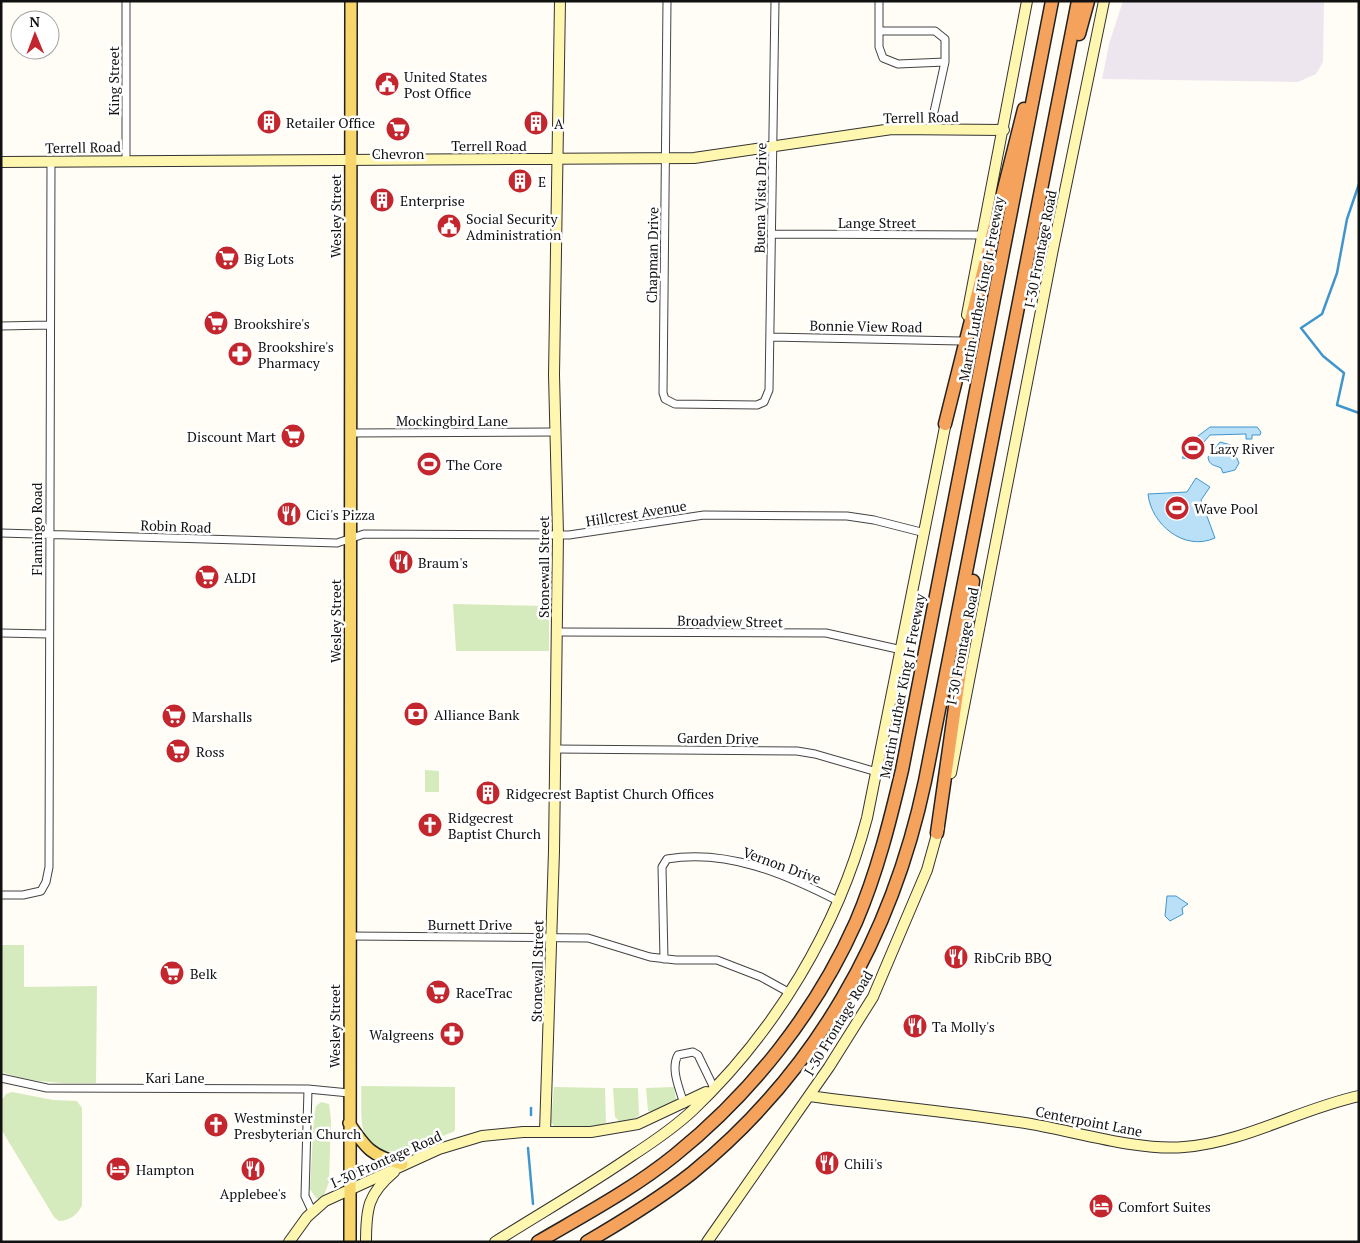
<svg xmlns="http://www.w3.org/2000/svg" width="1360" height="1243" viewBox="0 0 1360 1243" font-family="'PT Serif',serif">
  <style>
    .industrial { fill: #eee6ef }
    .green { fill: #d5ebbd }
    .water { fill: #b9e0f7; stroke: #3f96cf }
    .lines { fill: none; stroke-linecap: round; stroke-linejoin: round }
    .stream { stroke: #3f96cf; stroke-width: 2.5 }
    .street-casing { stroke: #444; stroke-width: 9 }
    .secondary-casing { stroke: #333; stroke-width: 12 }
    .primary-casing { stroke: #222; stroke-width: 14 }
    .highway-casing { stroke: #222; stroke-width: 15 }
    .street { stroke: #fff; stroke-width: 7 }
    .secondary { stroke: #fff6b0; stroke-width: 10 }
    .primary { stroke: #f9d66b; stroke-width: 11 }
    .highway { stroke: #f5a25d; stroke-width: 12 }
    .labels { text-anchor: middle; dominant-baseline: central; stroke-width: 5; stroke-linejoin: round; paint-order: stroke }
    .poi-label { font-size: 14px; fill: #111; stroke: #fff; text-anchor: start }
    .street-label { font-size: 14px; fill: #111; stroke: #fff }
  </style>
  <rect width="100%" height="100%" fill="#fffdf5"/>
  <path class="industrial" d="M1123,1H1324L1323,62L1316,74L1298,82L1102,79L1109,44Z"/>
  <path class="green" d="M453,604L549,606V651H456Z
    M425,770L439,771V792H425Z
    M1,945H24V987L97,986L96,1083C64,1084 32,1083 1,1072Z
    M361,1086L455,1087V1130L453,1132C426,1142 375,1172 363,1129C360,1116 362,1100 361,1086Z
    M554,1087L605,1088L606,1123L588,1128L554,1126L551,1122Z
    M674,1087L676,1100L655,1112L648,1111L646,1088Z
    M613,1088H638L639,1115L636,1118L621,1123L615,1117Z
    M12,1092L53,1100L77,1101L82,1108V1205C79,1214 69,1221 59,1221L54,1217L1,1129L2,1100L6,1094Z
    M321,1102L329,1104L331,1120L329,1182L322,1200L316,1198L310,1189L314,1116L316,1106Z"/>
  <path class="water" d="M1210,427H1257L1261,432L1260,435H1252V439H1246V434L1210,435L1189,459L1182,458L1198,436Z
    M1220,442L1231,445L1239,463L1235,470L1223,473L1221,468C1215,465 1209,466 1208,457Z
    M1196,478L1210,487L1201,500L1215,538C1184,552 1151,524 1148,494L1187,492Z
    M1167,896H1176L1188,904L1182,908L1183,914L1170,921L1165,916Z"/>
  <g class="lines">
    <path class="stream" d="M1359,184L1347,219L1337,273L1322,314L1301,328L1323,356L1344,373L1337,405L1359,413
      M531,1115V1108
      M528,1148L533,1204"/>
    <defs>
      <path id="street" d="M667,1L663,393L665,399L675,404L757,405L764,402L769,390L775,1
        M879,1V47L883,58L898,64L945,62
        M879,31H935L945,39V62L930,130
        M126,160V1
        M772,234L982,235
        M1,326L49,325
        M770,337L961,341
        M350,433L554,432
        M1,533L337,543L364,534L569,535L704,515L847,516L874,520L925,533
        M557,632L826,633L902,650
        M1,633L48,634
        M555,749L797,751L815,754L877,772
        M1,895H23L41,891L46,882L49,867L51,161
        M349,936L588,938L650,957L676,960H717L761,977L790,993
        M664,959L662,867L667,859C728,849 785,874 838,901
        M1,1078L47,1088L308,1089L349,1093
        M308,1089L305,1196L312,1211
        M684,1104C680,1090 670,1069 678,1055L693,1052L698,1055L714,1088"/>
      <path id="secondary" d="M1,162L694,158L892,129L1004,130
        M967,315L1027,1
        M951,773L1053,249L1104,1
        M809,1096C883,1106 957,1112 1031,1124C1077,1132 1139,1151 1184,1147C1246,1142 1299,1109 1359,1096
        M545,1132L554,851L558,534L554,375L560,1
        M289,1242L307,1217L325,1201L439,1149L482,1136L523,1132H591L638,1124L706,1092
        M366,1242C366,1208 368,1194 394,1172
        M495,1242C541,1213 588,1186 633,1155C653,1142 675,1127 693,1110C775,1032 838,928 867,818L947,417
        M707,1242L829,1067L873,997L927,870L939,827"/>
      <path id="primary" d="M349,1123C366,1149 372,1156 402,1164
        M350,1242L351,1"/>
      <path id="highway" d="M1079,34L1088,1
        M945,424L1024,109
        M937,833L973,581
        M538,1242C584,1215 633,1189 675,1155C752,1093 816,1012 856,922C877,873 890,821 902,770L1052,1
        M587,1242C623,1221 659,1199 692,1173C816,1072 892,937 925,781L1078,1"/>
    </defs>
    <use href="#street" class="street-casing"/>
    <use href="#secondary" class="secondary-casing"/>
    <use href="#primary" class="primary-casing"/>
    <use href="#highway" class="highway-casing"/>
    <use href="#street" class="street"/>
    <use href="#secondary" class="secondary"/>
    <use href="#primary" class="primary"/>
    <use href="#highway" class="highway"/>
  </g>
  <defs>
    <symbol id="civic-disc" viewBox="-11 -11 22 22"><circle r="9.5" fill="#c4262e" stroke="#fff"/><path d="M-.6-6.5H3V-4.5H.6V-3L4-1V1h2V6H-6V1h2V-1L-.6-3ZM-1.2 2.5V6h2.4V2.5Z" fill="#fff"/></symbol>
    <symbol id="building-disc" viewBox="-11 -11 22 22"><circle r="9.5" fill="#c4262e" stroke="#fff"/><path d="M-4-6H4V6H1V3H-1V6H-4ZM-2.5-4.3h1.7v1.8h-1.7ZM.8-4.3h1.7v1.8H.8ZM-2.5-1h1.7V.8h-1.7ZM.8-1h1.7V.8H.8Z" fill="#fff"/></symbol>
    <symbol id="supermarket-disc" viewBox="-11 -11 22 22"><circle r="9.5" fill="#c4262e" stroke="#fff"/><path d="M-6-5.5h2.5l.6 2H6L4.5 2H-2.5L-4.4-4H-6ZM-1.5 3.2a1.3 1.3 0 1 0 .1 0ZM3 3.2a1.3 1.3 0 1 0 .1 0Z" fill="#fff"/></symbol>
    <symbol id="pharmacy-disc" viewBox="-11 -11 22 22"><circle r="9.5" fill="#c4262e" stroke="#fff"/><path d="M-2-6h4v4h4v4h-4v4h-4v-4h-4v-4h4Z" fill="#fff"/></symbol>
    <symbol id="stadium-disc" viewBox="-11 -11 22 22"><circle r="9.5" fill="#c4262e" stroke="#fff"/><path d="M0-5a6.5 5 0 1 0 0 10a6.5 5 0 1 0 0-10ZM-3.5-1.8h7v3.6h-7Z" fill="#fff"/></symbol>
    <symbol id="restaurant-disc" viewBox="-11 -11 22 22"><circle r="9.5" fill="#c4262e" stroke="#fff"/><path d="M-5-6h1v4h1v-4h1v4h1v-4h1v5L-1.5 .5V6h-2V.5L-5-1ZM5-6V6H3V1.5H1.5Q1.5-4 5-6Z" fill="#fff"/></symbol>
    <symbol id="bank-disc" viewBox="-11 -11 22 22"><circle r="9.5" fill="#c4262e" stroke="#fff"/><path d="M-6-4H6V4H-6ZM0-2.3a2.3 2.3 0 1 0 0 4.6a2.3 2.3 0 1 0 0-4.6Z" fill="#fff"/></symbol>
    <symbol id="church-disc" viewBox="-11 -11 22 22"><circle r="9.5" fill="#c4262e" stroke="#fff"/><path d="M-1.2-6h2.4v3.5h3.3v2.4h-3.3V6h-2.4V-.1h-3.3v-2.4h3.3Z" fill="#fff"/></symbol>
    <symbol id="hotel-disc" viewBox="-11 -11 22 22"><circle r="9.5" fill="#c4262e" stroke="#fff"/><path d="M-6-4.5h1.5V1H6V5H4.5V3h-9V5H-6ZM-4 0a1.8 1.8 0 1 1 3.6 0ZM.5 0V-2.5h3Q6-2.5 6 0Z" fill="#fff"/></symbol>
  </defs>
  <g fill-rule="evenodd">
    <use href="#civic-disc" x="373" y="70" width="28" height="28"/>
    <use href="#building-disc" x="255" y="108" width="28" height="28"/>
    <use href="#building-disc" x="522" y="109" width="28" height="28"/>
    <use href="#supermarket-disc" x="384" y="115" width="28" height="28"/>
    <use href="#building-disc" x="506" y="167" width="28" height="28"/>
    <use href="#building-disc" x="368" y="186" width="28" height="28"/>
    <use href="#civic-disc" x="435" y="212" width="28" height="28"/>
    <use href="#supermarket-disc" x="213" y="244" width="28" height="28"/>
    <use href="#supermarket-disc" x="202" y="309" width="28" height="28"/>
    <use href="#pharmacy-disc" x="226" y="340" width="28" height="28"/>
    <use href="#supermarket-disc" x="279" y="422" width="28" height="28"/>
    <use href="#stadium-disc" x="1179" y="434" width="28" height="28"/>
    <use href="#stadium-disc" x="415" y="450" width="28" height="28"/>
    <use href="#stadium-disc" x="1163" y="494" width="28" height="28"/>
    <use href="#restaurant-disc" x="275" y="500" width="28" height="28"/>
    <use href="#restaurant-disc" x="387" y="548" width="28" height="28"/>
    <use href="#supermarket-disc" x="193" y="563" width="28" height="28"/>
    <use href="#bank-disc" x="402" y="700" width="28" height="28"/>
    <use href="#supermarket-disc" x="160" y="702" width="28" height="28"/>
    <use href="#supermarket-disc" x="164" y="737" width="28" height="28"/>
    <use href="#building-disc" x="474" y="779" width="28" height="28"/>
    <use href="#church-disc" x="416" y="811" width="28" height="28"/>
    <use href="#restaurant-disc" x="942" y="943" width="28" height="28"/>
    <use href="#supermarket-disc" x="158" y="959" width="28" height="28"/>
    <use href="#supermarket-disc" x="424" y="978" width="28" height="28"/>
    <use href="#restaurant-disc" x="901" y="1012" width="28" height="28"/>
    <use href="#pharmacy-disc" x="438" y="1020" width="28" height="28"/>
    <use href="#church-disc" x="202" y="1111" width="28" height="28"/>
    <use href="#restaurant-disc" x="813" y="1149" width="28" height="28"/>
    <use href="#hotel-disc" x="104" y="1155" width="28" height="28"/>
    <use href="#restaurant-disc" x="239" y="1155" width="28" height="28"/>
    <use href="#hotel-disc" x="1087" y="1192" width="28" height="28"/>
  </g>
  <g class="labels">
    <g class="poi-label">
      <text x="404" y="76">United States<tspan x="404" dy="16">Post Office</tspan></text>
      <text x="286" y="122">Retailer Office</text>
      <text x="554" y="123">A</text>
      <text x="398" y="153" text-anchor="middle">Chevron</text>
      <text x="538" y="181">E</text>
      <text x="400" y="200">Enterprise</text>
      <text x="466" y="218">Social Security<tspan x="466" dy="16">Administration</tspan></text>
      <text x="244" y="258">Big Lots</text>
      <text x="234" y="323">Brookshire's</text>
      <text x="258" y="346">Brookshire's<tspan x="258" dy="16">Pharmacy</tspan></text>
      <text x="276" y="436" text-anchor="end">Discount Mart</text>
      <text x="1210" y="448">Lazy River</text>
      <text x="446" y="464">The Core</text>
      <text x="1194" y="508">Wave Pool</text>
      <text x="306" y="514">Cici's Pizza</text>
      <text x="418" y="562">Braum's</text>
      <text x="224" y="577">ALDI</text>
      <text x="434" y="714">Alliance Bank</text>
      <text x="192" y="716">Marshalls</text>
      <text x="196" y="751">Ross</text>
      <text x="506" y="793">Ridgecrest Baptist Church Offices</text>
      <text x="448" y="817">Ridgecrest<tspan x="448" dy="16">Baptist Church</tspan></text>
      <text x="974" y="957">RibCrib BBQ</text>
      <text x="190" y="973">Belk</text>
      <text x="456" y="992">RaceTrac</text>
      <text x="932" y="1026">Ta Molly's</text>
      <text x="434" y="1034" text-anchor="end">Walgreens</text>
      <text x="234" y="1117">Westminster<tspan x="234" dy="16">Presbyterian Church</tspan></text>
      <text x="844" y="1163">Chili's</text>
      <text x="136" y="1169">Hampton</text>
      <text x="253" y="1193" text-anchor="middle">Applebee's</text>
      <text x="1118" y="1206">Comfort Suites</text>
    </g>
    <g class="street-label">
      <text transform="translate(113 81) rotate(-90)">King Street</text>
      <text transform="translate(921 117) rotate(-1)">Terrell Road</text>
      <text x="489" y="145">Terrell Road</text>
      <text transform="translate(83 147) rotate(-1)">Terrell Road</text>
      <text transform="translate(760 198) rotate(-89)">Buena Vista Drive</text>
      <text transform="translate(335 216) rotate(-90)">Wesley Street</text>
      <text x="877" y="222">Lange Street</text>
      <text transform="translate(1040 249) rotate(-79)">I-30 Frontage Road</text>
      <text transform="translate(652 255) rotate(-89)">Chapman Drive</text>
      <text transform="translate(981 289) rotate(-79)">Martin Luther King Jr Freeway</text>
      <text transform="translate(866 326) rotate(1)">Bonnie View Road</text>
      <text x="452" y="420">Mockingbird Lane</text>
      <text transform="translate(636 513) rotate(-9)">Hillcrest Avenue</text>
      <text transform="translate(176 526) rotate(2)">Robin Road</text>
      <text transform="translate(36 529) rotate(-90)">Flamingo Road</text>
      <text transform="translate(543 567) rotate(-90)">Stonewall Street</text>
      <text transform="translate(335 621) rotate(-90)">Wesley Street</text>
      <text transform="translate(730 621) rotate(1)">Broadview Street</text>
      <text transform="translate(962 646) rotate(-79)">I-30 Frontage Road</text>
      <text transform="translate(902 686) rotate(-79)">Martin Luther King Jr Freeway</text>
      <text transform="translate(718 738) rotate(1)">Garden Drive</text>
      <text transform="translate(782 865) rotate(20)">Vernon Drive</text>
      <text x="470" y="924">Burnett Drive</text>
      <text transform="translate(537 971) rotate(-89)">Stonewall Street</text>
      <text transform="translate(838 1023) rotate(-59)">I-30 Frontage Road</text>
      <text transform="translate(334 1026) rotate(-90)">Wesley Street</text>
      <text x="175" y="1077">Kari Lane</text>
      <text transform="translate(1089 1121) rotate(11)">Centerpoint Lane</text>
      <text transform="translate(386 1159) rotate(-24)">I-30 Frontage Road</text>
    </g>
  </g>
  <rect width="1360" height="1243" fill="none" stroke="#111111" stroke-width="5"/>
  <g transform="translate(35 35) rotate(359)"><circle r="24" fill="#ffffff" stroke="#a0a0a0"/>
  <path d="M0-4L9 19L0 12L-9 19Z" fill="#c4262e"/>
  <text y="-8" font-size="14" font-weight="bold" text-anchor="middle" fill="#111111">N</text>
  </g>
</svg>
